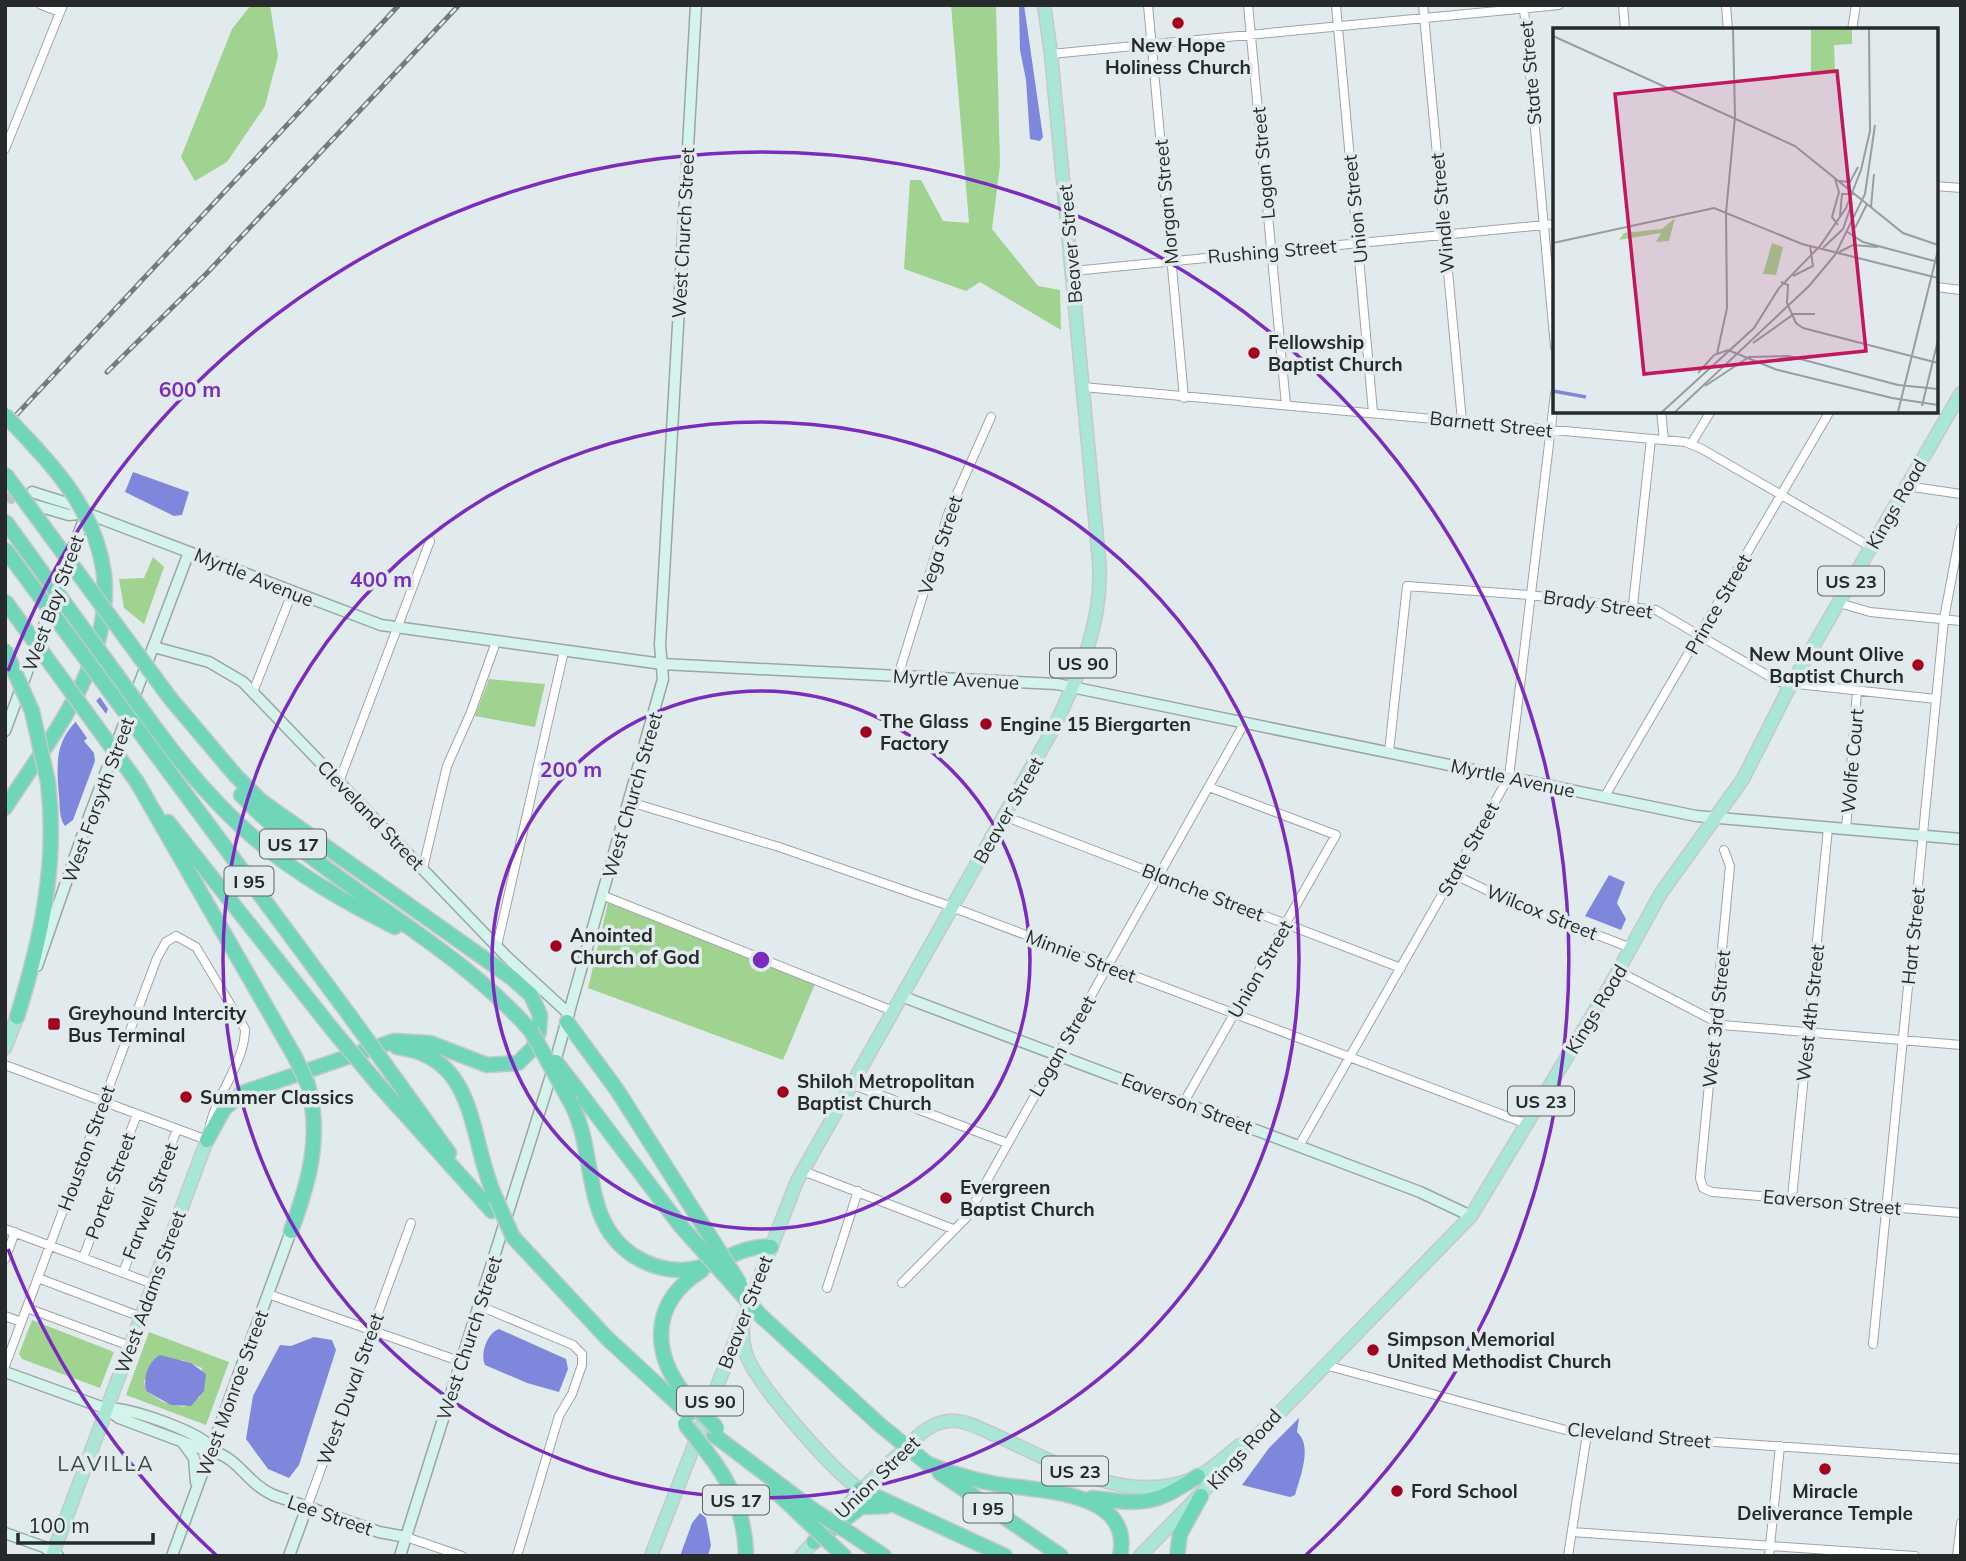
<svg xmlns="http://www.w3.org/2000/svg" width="1966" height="1561" viewBox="0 0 1966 1561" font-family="Mulish,sans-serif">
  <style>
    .green { fill: #a0d290; fill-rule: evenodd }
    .water { fill: #7f87dd }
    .pier { fill: #e1ebed }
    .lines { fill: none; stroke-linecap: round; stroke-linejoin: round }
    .secondary-tunnel { stroke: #bcc4c6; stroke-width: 10; stroke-dasharray: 10 5; stroke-linecap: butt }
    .street-casing { stroke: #9ca5a6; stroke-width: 10 }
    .secondary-casing { stroke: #9ca5a6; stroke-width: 13 }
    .primary-casing { stroke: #c7c8c8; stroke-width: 15 }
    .highway-casing { stroke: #c7c8c8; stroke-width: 17 }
    .street { stroke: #fff; stroke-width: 8 }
    .secondary { stroke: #d4f3ea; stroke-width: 10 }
    .primary { stroke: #a9e6d6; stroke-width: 12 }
    .highway { stroke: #70d6ba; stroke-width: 14 }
    .rail-casing { stroke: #747b7c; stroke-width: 5 }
    .rail { stroke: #e1ebed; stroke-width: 2.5; stroke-dasharray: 8; stroke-linecap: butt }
    .highway-bridge-casing { stroke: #c7c8c8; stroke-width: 17; stroke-linecap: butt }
    .highway-bridge { stroke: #70d6ba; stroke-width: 14 }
    .ring { fill: none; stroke: #7b2cbf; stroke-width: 3.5 }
    .poi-dot { fill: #a20420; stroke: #e1ebed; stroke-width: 2.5 }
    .labels { text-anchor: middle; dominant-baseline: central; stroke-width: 7; stroke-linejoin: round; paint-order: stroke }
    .shield { fill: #e1ebed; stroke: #5e6464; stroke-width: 2 }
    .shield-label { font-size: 18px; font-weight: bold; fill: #262a2a }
    .poi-label { font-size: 19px; font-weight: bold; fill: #262a2a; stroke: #e1ebed; text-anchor: start }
    .street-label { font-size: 19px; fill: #262a2a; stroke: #e1ebed }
    .neighbourhood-label { font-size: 21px; letter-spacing: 2px; fill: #424a4b; stroke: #e1ebed }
    .inset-river { fill: none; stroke: #7f87dd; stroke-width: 3.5 }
    .inset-road { fill: none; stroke: #969e9f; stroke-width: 2 }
    .view { fill: #c2185b; fill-opacity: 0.15; stroke: #c2185b; stroke-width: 3.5 }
    .inset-edge { fill: none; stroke: #262a2a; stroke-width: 3.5 }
    .centre { fill: #7b2cbf; stroke: #e1ebed; stroke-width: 3.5 }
    .ring-label { font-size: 21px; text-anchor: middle; font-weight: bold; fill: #7b2cbf; stroke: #e1ebed; stroke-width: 7; stroke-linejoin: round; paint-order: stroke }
  </style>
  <rect width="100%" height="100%" fill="#e1ebed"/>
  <path class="green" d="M251,5H270L278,56L265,106L227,162L195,181L181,157L232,29Z
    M951,5H996L1000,165L992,229L1038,286L1060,290L1061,330L980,282L966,291L904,269L910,180H921L943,221L969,223Z
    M153,557L164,567L144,624L124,608L119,579L144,578Z
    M489,679L545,684L535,727L475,716Z
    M1024,720H1043L1036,734L1024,733Z
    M608,903L815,984L783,1060L588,988Z
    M32,1320L114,1352L100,1388L22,1359L19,1354Z
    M149,1332L229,1362L206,1425L126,1395ZM182,1360L202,1368L200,1397L184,1407L163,1402L146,1391L144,1380Z"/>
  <path class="water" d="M1019,5H1024L1043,137L1040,141L1030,139L1026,80L1020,50Z
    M133,472L189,492L182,515L174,516L125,492Z
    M100,697L108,709L102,724L84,741L94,753L95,761L73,820L65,826C59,819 60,806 59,796C54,741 61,735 100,697Z
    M1609,875L1625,882L1617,903L1626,919L1621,930L1585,916Z
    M499,1329L566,1359L568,1369L559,1392L527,1383L485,1365C480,1354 487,1333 499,1329Z
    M314,1337L332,1340L336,1350L299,1465L289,1478L268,1469L246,1439L253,1396L280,1345L291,1346Z
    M160,1355L191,1363L206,1374L204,1391L191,1406L171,1405L146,1391C143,1377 148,1362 160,1355Z
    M1299,1418L1297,1432C1313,1446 1300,1477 1295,1495L1290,1497L1242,1485L1269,1448Z
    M700,1513L706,1518L711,1545L708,1556H680L692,1523Z"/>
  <path class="pier" d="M94,698L109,718L105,726L89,741L73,718Z"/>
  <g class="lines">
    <path class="secondary-tunnel" d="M5,497L24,502"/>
    <defs>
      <path id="street" d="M41,5L60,12
        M1148,5L1184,398
        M1248,5L1286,405
        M1336,5L1373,412
        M1423,5L1462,421
        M1623,5L1625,30
        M1726,5L1728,30
        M1524,9L1555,347
        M1852,30L1856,5
        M1051,54L1559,5
        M5,149L63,5
        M1936,186L1961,188
        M1073,271L1555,224
        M1936,287L1961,290
        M1083,387L1685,442L1702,449L1871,547
        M1661,411L1664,440
        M1691,444L1711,411
        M1906,486L1961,494
        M1839,603L1870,612L1961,621
        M1633,605L1651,439
        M898,676L948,514L991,417
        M253,692L292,593
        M1389,752L1407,586L1529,595L1656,610L1779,682L1936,699
        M339,782L430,541
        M1605,796L1830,411
        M630,802L779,847L941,903L1527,1124
        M1004,816L1401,968
        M1846,829L1857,692
        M1724,850L1730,866L1700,1178L1703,1188L1712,1192L1961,1213
        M423,868L447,766L471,712L496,642
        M1453,874L1505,899L1631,948
        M604,896L893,1011
        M497,946L564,651
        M1618,971L1722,1025L1961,1045
        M5,1065L207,1140V1138
        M851,1084L1007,1143
        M1184,1102L1336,835L1209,787
        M1299,1146L1509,777L1555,394
        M803,1171L953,1229
        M1792,1198L1828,828
        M5,1229L153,1284
        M83,1258L137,1114
        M5,1259L15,1232
        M123,1273L177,1129
        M38,1278L141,1317
        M902,1283L966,1218L1245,722
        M827,1288L858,1191
        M268,1294L462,1362
        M480,1306L573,1345L582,1354V1365L572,1394L559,1416L517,1556
        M27,1308L130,1346
        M5,1316L21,1322
        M1873,1344L1944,619L1961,528
        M1325,1365L1573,1432L1961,1459
        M5,1366L157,958L166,942L176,936L196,947L245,1029C245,1062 217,1093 210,1125
        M307,1507L411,1223
        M1572,1532L1915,1556
        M406,1537L462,1556
        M1568,1556L1587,1434
        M1769,1556L1780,1446
        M1957,1556L1961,1523"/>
      <path id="secondary" d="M32,492L73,505L86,513L381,625L662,664L1057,684L1696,816L1961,839
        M24,502L69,515L86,513
        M154,647L209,662L243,682L507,957L569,1014
        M5,731L86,514
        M37,966L87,822L189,552
        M901,996L1420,1192L1471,1216
        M5,1372L107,1409L119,1418L202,1449C238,1453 244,1482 273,1495L379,1532L406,1537
        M107,1409C122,1404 206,1434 212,1449
        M183,1443L194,1458L196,1482
        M5,1533L44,1547L58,1556
        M172,1556L291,1231
        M289,1556L307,1507
        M400,1556L553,1069L663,679L660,645L696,5"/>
      <path id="primary" d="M5,1048L17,1017
        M743,1326C742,1339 744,1352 750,1363C764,1391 834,1473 860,1489
        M52,1556L207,1140
        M651,1556L797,1181L1053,729C1079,675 1104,622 1099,560L1051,54L1044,5
        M801,1556C834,1520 865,1484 901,1452C913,1441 924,1428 939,1423C959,1416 977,1427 995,1435C1058,1463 1128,1508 1197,1477C1213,1469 1227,1455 1240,1445
        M1140,1556L1471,1216L1608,989L1661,893L1743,779L1790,686L1961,393"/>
      <path id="highway" d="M170,698L236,776L261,801L512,978L531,995L540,1015L539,1031L533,1048L518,1063L487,1065L430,1043L394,1041L242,1093L224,1109L207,1140
        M156,729C227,826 288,874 395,927
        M150,746L350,1016
        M137,782L295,1057
        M241,795C328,886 448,937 531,1031
        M5,808C51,736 113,664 104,574
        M168,822L332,1029
        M17,1017C41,940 58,864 48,782
        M567,1022L617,1090L699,1219
        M397,1047C480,1057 468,1140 496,1199
        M392,1074L449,1153
        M378,1084L492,1211
        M577,1089L679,1224
        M571,1103C598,1154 580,1221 634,1256C650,1266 665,1271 684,1270C715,1269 739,1244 771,1247
        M291,1231C309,1182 322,1137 308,1085
        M513,1237L607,1338L689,1414
        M760,1315L880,1425
        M693,1404C652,1360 646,1305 702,1270
        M714,1435L816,1512
        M707,1452C732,1484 745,1515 746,1556
        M928,1464C948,1472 969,1479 991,1483C1034,1492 1134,1488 1120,1556
        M940,1473L1061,1556
        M860,1489L1005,1556
        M774,1490L807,1521
        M1092,1498C1144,1505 1154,1505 1198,1476
        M845,1530L884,1556
        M814,1542L861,1507L887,1506
        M831,1544L844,1556
        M1177,1556L1180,1534L1201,1496"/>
    </defs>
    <use href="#street" class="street-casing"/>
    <use href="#secondary" class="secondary-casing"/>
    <use href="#primary" class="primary-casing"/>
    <use href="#highway" class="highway-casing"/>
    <use href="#street" class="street"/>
    <use href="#secondary" class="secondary"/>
    <use href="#primary" class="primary"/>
    <use href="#highway" class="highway"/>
    <defs>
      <path id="rail" d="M107,372L207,273L459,5
        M5,427L399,5"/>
    </defs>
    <use href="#rail" class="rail-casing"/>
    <use href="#rail" class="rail"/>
    <defs>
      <path id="highway-bridge" d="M5,415C50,463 95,506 104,574
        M5,474L170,698
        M5,521L156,729
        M5,549L150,746
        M5,601L137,782
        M5,650L32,711L48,782
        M350,1016L392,1074
        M332,1029L378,1084
        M531,1031L571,1103
        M295,1057L308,1085
        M556,1062L577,1089
        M496,1199L513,1237
        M699,1219L740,1284
        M679,1224L760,1315
        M693,1404L717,1428
        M685,1424L707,1452
        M880,1425L928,1464
        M816,1512L845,1530
        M807,1521L831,1544"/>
    </defs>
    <use href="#highway-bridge" class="highway-bridge-casing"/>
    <use href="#highway-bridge" class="highway-bridge"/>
  </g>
  <g class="ring">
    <circle cx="761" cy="960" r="269"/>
    <circle cx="761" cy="960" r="538"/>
    <path d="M216 1555A807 807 0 0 1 8 1249M8 671A807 807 0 1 1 1306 1555"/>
  </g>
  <g class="poi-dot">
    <circle cx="1178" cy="23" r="7"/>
    <circle cx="1254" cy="353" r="7"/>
    <circle cx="1918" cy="665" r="7"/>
    <circle cx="986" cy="724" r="7"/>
    <circle cx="866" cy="732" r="7"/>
    <circle cx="556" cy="946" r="7"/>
    <rect x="47" y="1017" width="14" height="14" rx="3.5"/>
    <circle cx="783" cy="1092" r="7"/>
    <circle cx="186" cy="1097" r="7"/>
    <circle cx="946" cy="1198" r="7"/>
    <circle cx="1373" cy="1350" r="7"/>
    <circle cx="1825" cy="1469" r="7"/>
    <circle cx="1397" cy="1491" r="7"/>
  </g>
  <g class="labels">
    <g class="shield">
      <rect x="1818" y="566.5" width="66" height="29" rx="5"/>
      <rect x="1050" y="648.5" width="66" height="29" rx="5"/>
      <rect x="260" y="829.5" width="66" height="29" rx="5"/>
      <rect x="224.5" y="866.5" width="49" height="29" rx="5"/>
      <rect x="1508" y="1086.5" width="66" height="29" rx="5"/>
      <rect x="677" y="1386.5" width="66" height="29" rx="5"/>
      <rect x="1042" y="1456.5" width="66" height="29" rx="5"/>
      <rect x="703" y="1485.5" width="66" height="29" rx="5"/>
      <rect x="963.5" y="1493.5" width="49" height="29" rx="5"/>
    </g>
    <g class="shield-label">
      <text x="1851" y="581">US 23</text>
      <text x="1083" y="663">US 90</text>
      <text x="293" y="844">US 17</text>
      <text x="249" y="881">I 95</text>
      <text x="1541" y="1101">US 23</text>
      <text x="710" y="1401">US 90</text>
      <text x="1075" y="1471">US 23</text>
      <text x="736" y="1500">US 17</text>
      <text x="988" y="1508">I 95</text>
    </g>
    <g class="poi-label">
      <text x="1178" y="45" text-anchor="middle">New Hope<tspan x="1178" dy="22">Holiness Church</tspan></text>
      <text x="1268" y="342">Fellowship<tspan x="1268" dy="22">Baptist Church</tspan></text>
      <text x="1904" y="654" text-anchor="end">New Mount Olive<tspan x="1904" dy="22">Baptist Church</tspan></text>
      <text x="880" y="721">The Glass<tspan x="880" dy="22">Factory</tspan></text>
      <text x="1000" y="724">Engine 15 Biergarten</text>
      <text x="570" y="935">Anointed<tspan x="570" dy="22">Church of God</tspan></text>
      <text x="68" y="1013">Greyhound Intercity<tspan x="68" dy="22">Bus Terminal</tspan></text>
      <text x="797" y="1081">Shiloh Metropolitan<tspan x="797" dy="22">Baptist Church</tspan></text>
      <text x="200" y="1097">Summer Classics</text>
      <text x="960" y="1187">Evergreen<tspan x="960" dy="22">Baptist Church</tspan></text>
      <text x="1387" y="1339">Simpson Memorial<tspan x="1387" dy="22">United Methodist Church</tspan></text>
      <text x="1411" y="1491">Ford School</text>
      <text x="1825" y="1491" text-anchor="middle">Miracle<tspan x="1825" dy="22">Deliverance Temple</tspan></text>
    </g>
    <g class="street-label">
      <text transform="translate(1530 73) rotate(-95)">State Street</text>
      <text transform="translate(1263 163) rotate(-95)">Logan Street</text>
      <text transform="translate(1166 202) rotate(-95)">Morgan Street</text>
      <text transform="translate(1355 209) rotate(-96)">Union Street</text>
      <text transform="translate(1442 213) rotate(-95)">Windle Street</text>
      <text transform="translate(683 233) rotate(-87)">West Church Street</text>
      <text transform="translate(1070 244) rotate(-95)">Beaver Street</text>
      <text transform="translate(1272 251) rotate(-5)">Rushing Street</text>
      <text transform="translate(1491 424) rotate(6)">Barnett Street</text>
      <text transform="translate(1896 504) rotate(-60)">Kings Road</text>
      <text transform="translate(940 545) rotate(-72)">Vega Street</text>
      <text transform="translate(254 577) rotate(22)">Myrtle Avenue</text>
      <text transform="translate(53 603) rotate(-70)">West Bay Street</text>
      <text transform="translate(1598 604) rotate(8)">Brady Street</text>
      <text transform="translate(1718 604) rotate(-60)">Prince Street</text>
      <text transform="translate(956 679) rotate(3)">Myrtle Avenue</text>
      <text transform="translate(1852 761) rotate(-85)">Wolfe Court</text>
      <text transform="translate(1513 778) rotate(12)">Myrtle Avenue</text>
      <text transform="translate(632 795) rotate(-74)">West Church Street</text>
      <text transform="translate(98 800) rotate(-70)">West Forsyth Street</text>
      <text transform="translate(1008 810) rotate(-60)">Beaver Street</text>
      <text transform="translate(371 815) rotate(46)">Cleveland Street</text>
      <text transform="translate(1468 849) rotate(-61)">State Street</text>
      <text transform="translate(1203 892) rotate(21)">Blanche Street</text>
      <text transform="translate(1542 912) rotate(22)">Wilcox Street</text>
      <text transform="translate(1913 936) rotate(-84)">Hart Street</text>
      <text transform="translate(1081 956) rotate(21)">Minnie Street</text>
      <text transform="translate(1260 969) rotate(-60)">Union Street</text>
      <text transform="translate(1596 1009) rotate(-59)">Kings Road</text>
      <text transform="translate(1810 1013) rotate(-84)">West 4th Street</text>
      <text transform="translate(1716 1019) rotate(-84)">West 3rd Street</text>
      <text transform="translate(1062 1046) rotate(-60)">Logan Street</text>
      <text transform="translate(1187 1103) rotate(21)">Eaverson Street</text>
      <text transform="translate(86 1148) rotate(-70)">Houston Street</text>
      <text transform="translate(110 1186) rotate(-70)">Porter Street</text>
      <text transform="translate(150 1201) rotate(-69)">Farwell Street</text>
      <text transform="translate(1832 1202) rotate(5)">Eaverson Street</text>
      <text transform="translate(150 1292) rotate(-70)">West Adams Street</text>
      <text transform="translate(745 1312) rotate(-69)">Beaver Street</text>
      <text transform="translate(469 1338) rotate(-72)">West Church Street</text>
      <text transform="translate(350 1389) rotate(-70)">West Duval Street</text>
      <text transform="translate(232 1393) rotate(-70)">West Monroe Street</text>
      <text transform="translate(1639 1435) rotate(5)">Cleveland Street</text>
      <text transform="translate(1244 1449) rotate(-48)">Kings Road</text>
      <text transform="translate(877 1477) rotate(-44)">Union Street</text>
      <text transform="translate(330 1515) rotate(19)">Lee Street</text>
    </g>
    <g class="neighbourhood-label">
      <text x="106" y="1463">LAVILLA</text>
    </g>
  </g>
  <g transform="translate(1553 28)">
    <rect width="385" height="385" fill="#e1ebed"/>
    <path d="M258,1H299V16L281,17L282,43L258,44ZM122,190L116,213L103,214L108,205L66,212L71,205L109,201ZM219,215L230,219L223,247L210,246Z" fill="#a0d290"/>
    <path class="inset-river" d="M0,363L33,369"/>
    <path class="inset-road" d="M0,8L242,118L350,205L385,217M282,151L286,164L279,189L285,197M286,153L297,154L305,139M318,179L321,146M287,188L289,166H301M302,200L314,176M290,201L299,175M293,203L310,214L385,234M0,215L161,180L249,216L385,250M270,220L290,201M286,224L300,217L325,219M240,248L260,238L257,218M228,254L235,257L234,275L243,295L250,300M250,300L385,335M200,315L241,286H262M164,326L174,280L173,185L182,89L180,1M236,328L345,357L385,361M221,341L339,370L385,377M145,345L161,327L175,322L222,341M152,358L196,329L236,328M369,378L385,312M109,384L201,300L226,260L267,218L293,180L308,142L317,103L316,1M122,384L256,258L282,227L312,166L322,97M345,384L385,222"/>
    <path class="view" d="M284,43L313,323L91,346L62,66Z"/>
    <rect width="385" height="385" class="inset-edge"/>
  </g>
  <circle cx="761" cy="960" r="10" class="centre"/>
  <g class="ring-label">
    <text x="190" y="397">600 m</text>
    <text x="381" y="587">400 m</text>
    <text x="571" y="777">200 m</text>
  </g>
  <rect width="1966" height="1561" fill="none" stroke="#262a2a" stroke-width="14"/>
  <path d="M18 1533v10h135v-10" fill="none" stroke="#262a2a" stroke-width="3.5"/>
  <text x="28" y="1533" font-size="21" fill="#262a2a" stroke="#e1ebed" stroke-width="5" paint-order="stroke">100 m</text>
</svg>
